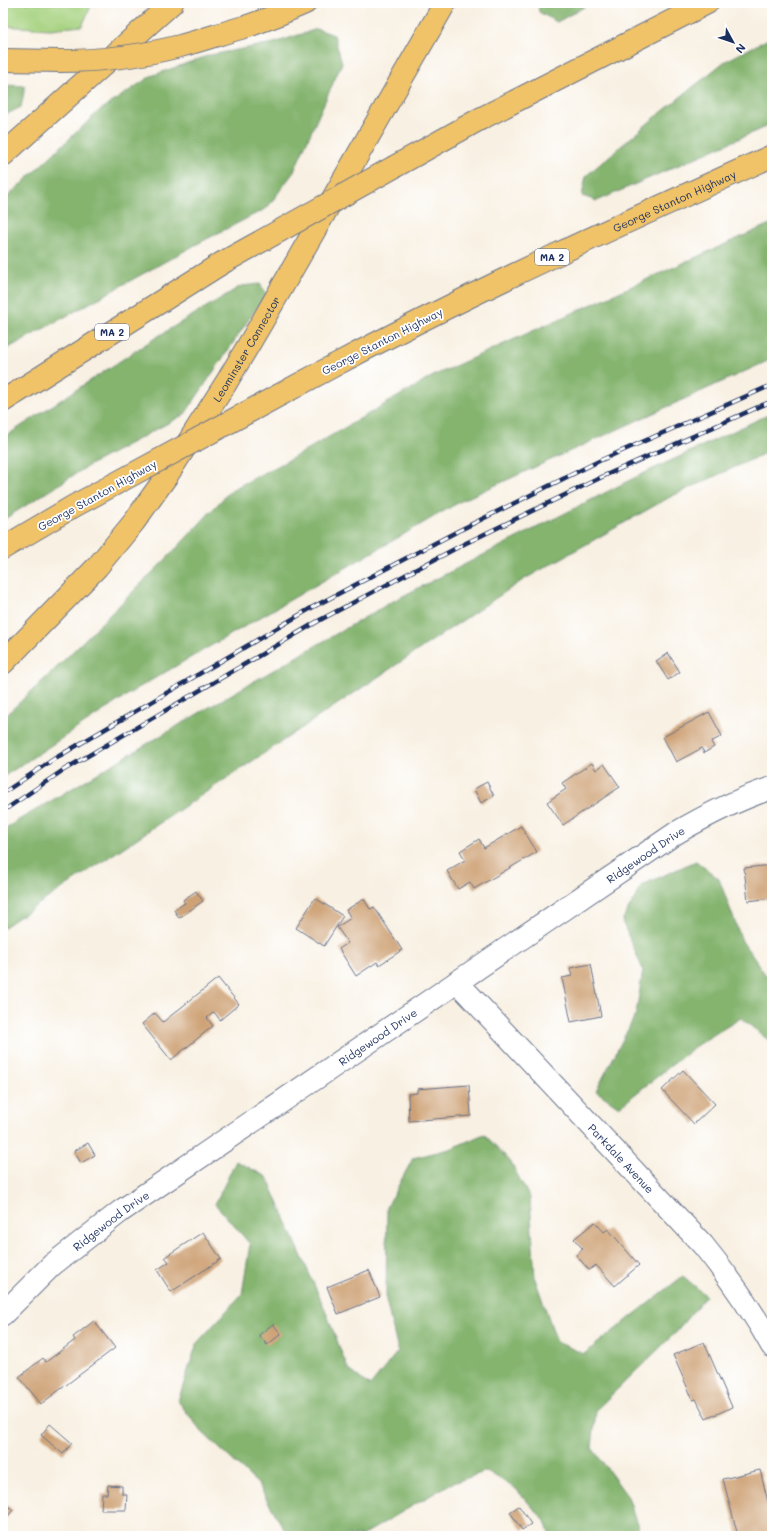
<svg xmlns="http://www.w3.org/2000/svg" width="775" height="1539" viewBox="0 0 775 1539" font-family="Mali,sans-serif">
  <style>
    .green { fill: #a6d27f; stroke: #60806e }
    .forest { fill: #84b46e; stroke: #507266 }
    .building { fill: #cea276 }
    .lines { fill: none; stroke-linecap: round; stroke-linejoin: round }
    .minor-casing { stroke: #68738c; stroke-width: 24 }
    .major-casing { stroke: #68738c; stroke-width: 24 }
    .highway-casing { stroke: #68738c; stroke-width: 24 }
    .minor { stroke: #fff; stroke-width: 22 }
    .major { stroke: #f1c369; stroke-width: 22 }
    .highway { stroke: #f1c369; stroke-width: 22 }
    .rail-casing { stroke: #1b2f5e; stroke-width: 4.5 }
    .rail { stroke: #fff; stroke-width: 3; stroke-dasharray: 9; stroke-linecap: butt }
    .highway-bridge-casing { stroke: #68738c; stroke-width: 24; stroke-linecap: butt }
    .highway-bridge { stroke: #f1c369; stroke-width: 22 }
    .labels { text-anchor: middle; dominant-baseline: central; stroke-width: 3.5; stroke-linejoin: round; paint-order: stroke }
    .shield { fill: #fff; stroke: #5f6d8e; stroke-width: 1 }
    .shield-label { font-size: 10px; font-weight: bold; fill: #1b2f5e }
    .street-label { font-size: 11px; fill: #1b2f5e; stroke: #fff }
  </style>
  <rect width="100%" height="100%" fill="#fff"/>
  <filter id="ink" filterUnits="userSpaceOnUse"><feTurbulence type="fractalNoise" baseFrequency=".025" numOctaves="2"/><feDisplacementMap in="SourceGraphic" scale="8" xChannelSelector="R" yChannelSelector="G"/><feConvolveMatrix kernelMatrix="1 2 1 2 8 2 1 2 1" color-interpolation-filters="sRGB"/></filter>
  <filter id="wash" filterUnits="userSpaceOnUse"><feTurbulence type="fractalNoise" baseFrequency=".012" numOctaves="4" result="noise"/><feDisplacementMap in="SourceGraphic" scale="16" xChannelSelector="R" yChannelSelector="G"/><feGaussianBlur stdDeviation="0.9" result="paint"/><feColorMatrix in="noise" values="0 0 0 0 0 0 0 0 0 0 0 0 0 0 0 0 0 1.4 0 .05"/><feComposite in="paint" operator="in"/></filter>
  <g filter="url(#wash)">
    <rect width="100%" height="100%" fill="#f8f0e2"/>
    <path class="green" d="M3,3H89L91,6L82,26L50,29L3,26Z"/>
    <path class="forest" d="M538,3H591L557,22L539,12Z
      M317,29L334,35L342,63L293,173L267,208L197,244L3,351V201L99,111L151,76L210,55L274,43Z
      M772,37V124L597,201L582,196L586,176L647,124L724,62Z
      M3,85L25,86L21,107L3,116Z
      M772,223V359L463,500L138,688L3,777V718L53,671L173,552L231,490L291,459L435,375Z
      M260,284L266,294L185,414L88,466L3,520V438L155,338L241,286Z
      M772,413V450L670,497L523,580L3,928V831L17,821L206,709L395,600L634,478Z
      M696,861L719,879L742,941L772,984V1043L741,1018L697,1045L619,1107L596,1091L636,1014L643,970L622,921L642,885Z
      M484,1134L510,1161L530,1198L535,1279L557,1342L584,1354L683,1276L706,1296L674,1334L596,1410L592,1448L628,1497L641,1536H550L545,1521L516,1489L487,1471L450,1484L361,1536H288L258,1484L202,1432L178,1401L197,1343L242,1294L250,1244L215,1204L236,1161L267,1177L323,1305L348,1369L370,1386L398,1351L386,1300L387,1207L413,1158L450,1149Z"/>
    <g id="blocks">
      <path class="building" d="M668,653L680,672L668,680L656,661Z
        M709,712L722,736L711,742L714,747L704,753L702,748L676,762L663,737Z
        M592,763L596,770L604,764L620,787L563,825L547,802L566,789L562,783Z
        M487,782L494,796L481,803L474,789Z
        M521,826L537,852L474,889L470,882L458,889L447,871L465,860L460,851L479,839L484,848Z
        M772,865V898L748,901L744,868Z
        M196,891L203,901L179,918L174,910L185,903L183,900Z
        M315,898L343,916L324,946L296,928Z
        M364,899L370,909L374,907L402,950L379,965L377,962L356,976L339,949L348,943L337,927L351,918L346,910Z
        M591,964L601,1016L571,1022L562,978L572,976L570,968Z
        M218,978L239,1004L220,1020L214,1012L207,1018L213,1026L171,1060L142,1024L155,1013L163,1022Z
        M683,1070L715,1104L694,1124L662,1090Z
        M469,1085L471,1116L409,1121L408,1094L417,1093V1089Z
        M88,1143L95,1155L81,1163L74,1151Z
        M595,1222L604,1232L608,1229L639,1265L615,1286L596,1265L589,1270L576,1255L583,1249L574,1239Z
        M203,1232L221,1259L171,1292L157,1270L169,1262L165,1257Z
        M369,1270L380,1297L338,1314L327,1287Z
        M94,1321L115,1348L41,1404L19,1377L43,1358L46,1362L75,1340L73,1337Z
        M273,1324L281,1334L267,1345L259,1335Z
        M704,1342L732,1407L706,1419L696,1399L693,1400L673,1355Z
        M50,1424L72,1443L63,1454L41,1435Z
        M760,1470L772,1518V1522H769L772,1536H738L723,1479Z
        M108,1485L122,1486V1494H127L126,1510H101L102,1494H107Z
        M3,1502L13,1510L3,1522Z
        M519,1506L531,1524L522,1530L510,1512Z"/>
    </g>
  </g>
  <g filter="url(#ink)">
    <use href="#blocks" fill-opacity="0" stroke="#68738c" stroke-width="1"/>
    <g class="lines">
      <defs>
        <g id="minor">
          <path id="s1" d="M457,982L703,1245C730,1278 751,1308 772,1346"/>
          <path id="s2" d="M3,1314L52,1265L121,1211L676,833C707,815 738,799 772,788"/>
        </g>
        <g id="major">
          <path d="M3,155L172,3"/>
          <path id="s3" d="M3,663L97,567L134,522L166,477L226,383L262,322L445,3"/>
        </g>
        <g id="highway">
          <path d="M248,26L275,16L305,3"/>
          <path d="M3,60L59,61"/>
          <path d="M480,119L707,3"/>
          <path id="s4" d="M335,365C478,289 625,222 772,156"/>
          <path d="M3,401L222,263"/>
          <path d="M3,548L74,506L113,485"/>
        </g>
      </defs>
      <use href="#minor" class="minor-casing"/>
      <use href="#major" class="major-casing"/>
      <use href="#highway" class="highway-casing"/>
      <use href="#minor" class="minor"/>
      <use href="#major" class="major"/>
      <use href="#highway" class="highway"/>
      <defs>
        <path id="rail" d="M3,793L54,759L313,607L458,531L599,461L772,385
          M3,811L62,771L320,620L464,544L606,475L772,401"/>
      </defs>
      <use href="#rail" class="rail-casing"/>
      <use href="#rail" class="rail"/>
      <defs>
        <path id="highway-bridge" d="M59,61C99,61 141,56 180,46C203,40 225,32 248,26
          M222,263L480,119
          M113,485L335,365"/>
      </defs>
      <use href="#highway-bridge" class="highway-bridge-casing"/>
      <use href="#highway-bridge" class="highway-bridge"/>
    </g>
  </g>
  <g class="labels">
    <g class="shield">
      <rect x="535" y="249" width="34" height="16" rx="3"/>
      <rect x="95" y="324" width="34" height="16" rx="3"/>
    </g>
    <g class="shield-label">
      <text x="552" y="257">MA 2</text>
      <text x="112" y="332">MA 2</text>
    </g>
    <g class="street-label">
      <text stroke="none"><textPath href="#s4" startOffset="377">George Stanton Highway</textPath></text>
      <text transform="translate(382 341) rotate(-27)">George Stanton Highway</text>
      <text stroke="none"><textPath href="#s3" startOffset="399">Leominster Connector</textPath></text>
      <text transform="translate(97 495) rotate(-29)">George Stanton Highway</text>
      <text stroke="none"><textPath href="#s2" startOffset="791">Ridgewood Drive</textPath></text>
      <text stroke="none"><textPath href="#s2" startOffset="467">Ridgewood Drive</textPath></text>
      <text stroke="none"><textPath href="#s1" startOffset="241">Parkdale Avenue</textPath></text>
      <text stroke="none"><textPath href="#s2" startOffset="143">Ridgewood Drive</textPath></text>
    </g>
  </g>
  <rect width="775" height="1539" fill="none" stroke="#fff" stroke-width="16"/>
  <g transform="translate(733 42) rotate(130)" stroke="#ffffff" stroke-width="3" paint-order="stroke">
  <path d="M0-3L7 15L0 10L-7 15Z" fill="#1b2f5e"/>
  <text y="-6" font-size="11" font-weight="bold" text-anchor="middle" fill="#1b2f5e">N</text>
  </g>
</svg>
